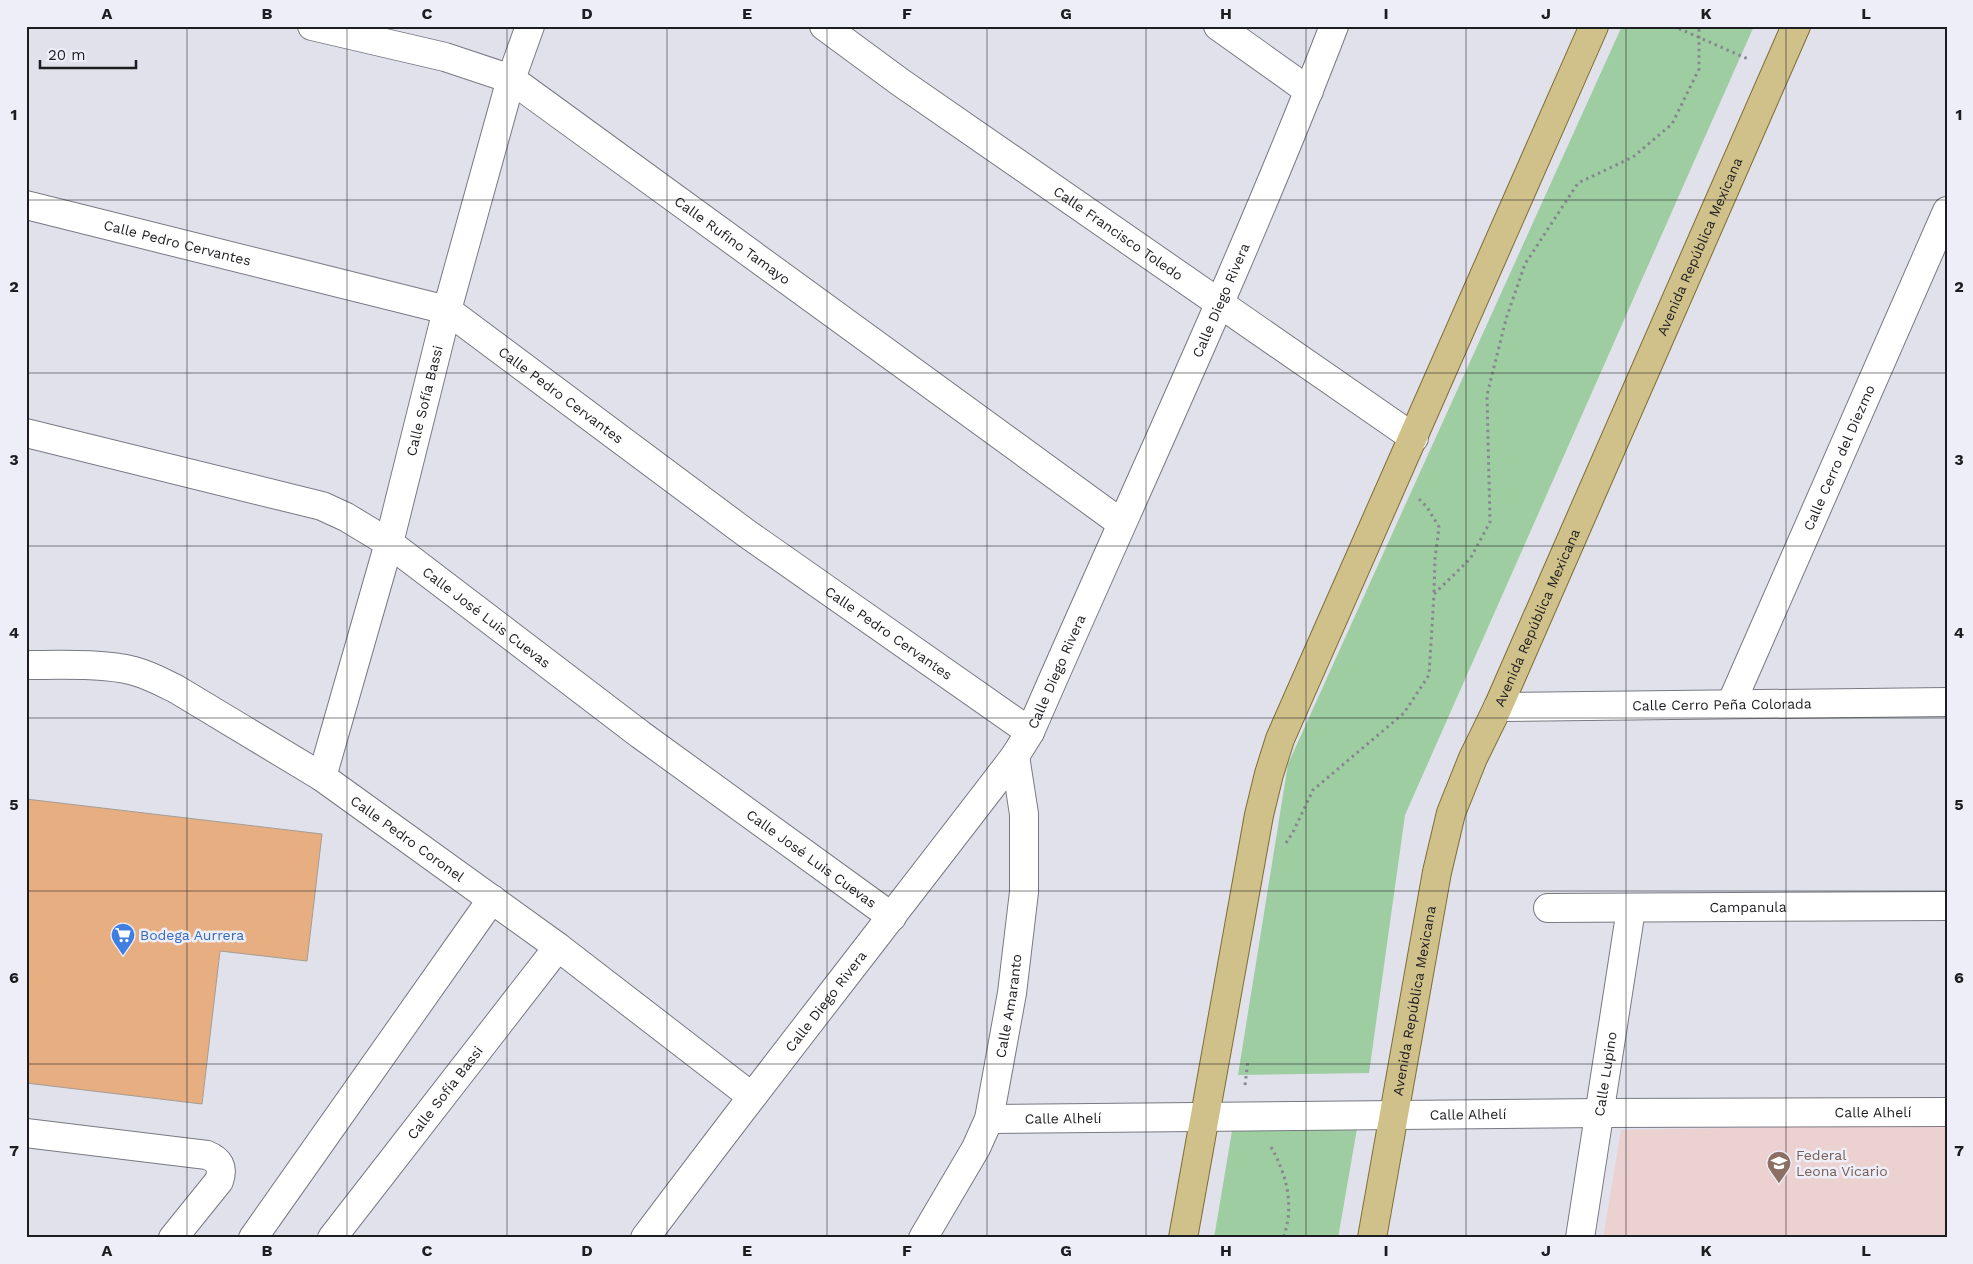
<svg xmlns="http://www.w3.org/2000/svg" width="1973" height="1264" viewBox="0 0 1973 1264" font-family="'Work Sans',sans-serif">
  <style>
    .education { fill: #ecd1d1 }
    .green { fill: #9dcda0 }
    .building { fill: #e7ae82; stroke: #a49c96 }
    .lines { fill: none; stroke-linecap: round; stroke-linejoin: round }
    .minor-casing { stroke: #787982; stroke-width: 30 }
    .major-casing { stroke: #7d6d33; stroke-width: 30 }
    .path { stroke: #87878f; stroke-width: 3; stroke-dasharray: 2.5 4; stroke-linecap: butt }
    .minor { stroke: #fff; stroke-width: 28 }
    .major { stroke: #d0c18a; stroke-width: 28 }
    .grid { fill: none; stroke: #1d1d21; stroke-width: 1; stroke-opacity: 0.55 }
    .labels { text-anchor: middle; dominant-baseline: central; stroke-width: 5; stroke-linejoin: round; paint-order: stroke }
    .street-label { font-size: 14px; fill: #1d1d21; stroke: #eeeef8 }
    .shop-label { font-size: 14px; fill: #366cbe; stroke: #eeeef8; text-anchor: start }
    .education-label { font-size: 14px; fill: #785e54; stroke: #eeeef8; text-anchor: start }
    .neatline { fill: none; stroke: #1d1d21; stroke-width: 2 }
    .grid-label { font-size: 16px; text-anchor: middle; font-weight: bold; fill: #1d1d21 }
  </style>
  <rect width="100%" height="100%" fill="#e0e1eb"/>
  <path class="education" d="M1947,1124V1238H1603L1621,1130Z"/>
  <path class="green" d="M1622,26H1754L1405,815L1369,1073L1238,1075L1288,764Z
    M1358,1123L1338,1238H1214L1233,1125Z"/>
  <path class="building" d="M26,799L322,834L307,961L220,951L202,1104L26,1083Z"/>
  <g class="lines">
    <defs>
      <g id="minor">
        <path id="s1" d="M312,26L445,57L511,79L1121,523"/>
        <path id="s2" d="M824,26L900,82L1414,438"/>
        <path d="M1218,26L1309,91"/>
        <path id="s3" d="M26,205L447,310L746,533L1030,732"/>
        <path id="s4" d="M26,433L322,506L346,517L389,543L641,735L892,917"/>
        <path id="s5" d="M26,665C58,665 105,663 134,671C149,675 162,682 176,689L322,777L558,947L751,1096"/>
        <path id="s6" d="M1731,704L1947,211"/>
        <path id="s7" d="M1498,707L1947,702"/>
        <path id="s8" d="M322,777L389,543L447,310L511,79L530,26"/>
        <path id="s9" d="M1548,908L1947,906"/>
        <path id="s10" d="M989,1119L1600,1113L1947,1112"/>
        <path d="M26,1133L207,1155C219,1160 224,1167 219,1181L173,1238"/>
        <path d="M253,1238L492,899"/>
        <path id="s11" d="M332,1238L558,947"/>
        <path id="s12" d="M645,1238C766,1076 892,917 1015,756L1030,732C1132,497 1242,265 1334,26"/>
        <path id="s13" d="M923,1238L976,1148L989,1119L1012,993L1024,892V814L1015,756"/>
        <path id="s14" d="M1580,1238L1631,909"/>
      </g>
      <g id="major">
        <path d="M1183,1238L1259,815L1269,774L1280,739L1594,26"/>
        <path id="s15" d="M1372,1238L1437,872L1451,813L1473,758L1498,707L1796,26"/>
      </g>
    </defs>
    <use href="#minor" class="minor-casing"/>
    <use href="#major" class="major-casing"/>
    <path class="path" d="M1673,26L1748,59
      M1419,499L1427,507L1439,527L1435,559L1434,593
      M1286,843L1293,832L1313,790L1404,713L1429,675L1434,594L1470,559L1490,522L1487,395L1506,319L1525,264L1578,183L1633,157L1672,124L1699,69V26
      M1245,1085L1248,1060
      M1271,1147C1287,1175 1295,1207 1283,1238"/>
    <use href="#minor" class="minor"/>
    <use href="#major" class="major"/>
  </g>
  <path class="grid" d="M187,26V1238M347,26V1238M507,26V1238M667,26V1238M827,26V1238M987,26V1238M1146,26V1238M1306,26V1238M1466,26V1238M1626,26V1238M1786,26V1238M26,200H1947M26,373H1947M26,546H1947M26,718H1947M26,891H1947M26,1064H1947"/>
  <defs>
    <symbol id="supermarket-pin" viewBox="-11 -11 22 30"><path d="M0 17L-7.5 6A9.5 9.5 0 1 1 7.5 6Z" fill="#3f7fe0" stroke="#eeeef8"/><path d="M-6-5.5h2.5l.6 2H6L4.5 2H-2.5L-4.4-4H-6ZM-1.5 3.2a1.3 1.3 0 1 0 .1 0ZM3 3.2a1.3 1.3 0 1 0 .1 0Z" fill="#fff"/></symbol>
    <symbol id="school-pin" viewBox="-11 -11 22 30"><path d="M0 17L-7.5 6A9.5 9.5 0 1 1 7.5 6Z" fill="#8d6e63" stroke="#eeeef8"/><path d="M0-5L7-2L0 1L-7-2ZM-4 1L0 2.5L4 1V4Q0 6-4 4Z" fill="#fff"/></symbol>
  </defs>
  <g fill-rule="evenodd">
    <use href="#supermarket-pin" x="109" y="921" width="28" height="38"/>
    <use href="#school-pin" x="1765" y="1149" width="28" height="38"/>
  </g>
  <g class="labels">
    <g class="street-label">
      <text stroke="none"><textPath href="#s2" startOffset="360">Calle Francisco Toledo</textPath></text>
      <text stroke="none"><textPath href="#s1" startOffset="480">Calle Rufino Tamayo</textPath></text>
      <text stroke="none"><textPath href="#s3" startOffset="156">Calle Pedro Cervantes</textPath></text>
      <text stroke="none"><textPath href="#s15" startOffset="1051">Avenida República Mexicana</textPath></text>
      <text stroke="none"><textPath href="#s12" startOffset="1108">Calle Diego Rivera</textPath></text>
      <text stroke="none"><textPath href="#s3" startOffset="576">Calle Pedro Cervantes</textPath></text>
      <text stroke="none"><textPath href="#s8" startOffset="390">Calle Sofía Bassi</textPath></text>
      <text stroke="none"><textPath href="#s6" startOffset="269">Calle Cerro del Diezmo</textPath></text>
      <text stroke="none"><textPath href="#s4" startOffset="504">Calle José Luis Cuevas</textPath></text>
      <text stroke="none"><textPath href="#s15" startOffset="646">Avenida República Mexicana</textPath></text>
      <text stroke="none"><textPath href="#s3" startOffset="981">Calle Pedro Cervantes</textPath></text>
      <text stroke="none"><textPath href="#s12" startOffset="702">Calle Diego Rivera</textPath></text>
      <text stroke="none"><textPath href="#s7" startOffset="224">Calle Cerro Peña Colorada</textPath></text>
      <text stroke="none"><textPath href="#s5" startOffset="430">Calle Pedro Coronel</textPath></text>
      <text stroke="none"><textPath href="#s4" startOffset="909">Calle José Luis Cuevas</textPath></text>
      <text stroke="none"><textPath href="#s9" startOffset="200">Campanula</textPath></text>
      <text stroke="none"><textPath href="#s15" startOffset="241">Avenida República Mexicana</textPath></text>
      <text stroke="none"><textPath href="#s12" startOffset="298">Calle Diego Rivera</textPath></text>
      <text stroke="none"><textPath href="#s13" startOffset="251">Calle Amaranto</textPath></text>
      <text stroke="none"><textPath href="#s14" startOffset="166">Calle Lupino</textPath></text>
      <text stroke="none"><textPath href="#s11" startOffset="184">Calle Sofía Bassi</textPath></text>
      <text stroke="none"><textPath href="#s10" startOffset="884">Calle Alhelí</textPath></text>
      <text stroke="none"><textPath href="#s10" startOffset="479">Calle Alhelí</textPath></text>
      <text stroke="none"><textPath href="#s10" startOffset="74">Calle Alhelí</textPath></text>
    </g>
    <g class="shop-label">
      <text x="140" y="935">Bodega Aurrera</text>
    </g>
    <g class="education-label">
      <text x="1796" y="1155">Federal<tspan x="1796" dy="16">Leona Vicario</tspan></text>
    </g>
  </g>
  <rect width="1973" height="1264" fill="none" stroke="#eeeef8" stroke-width="55"/>
  <path d="M40 60v8h96v-8" fill="none" stroke="#1d1d21" stroke-width="2.5"/>
  <text x="48" y="60" font-size="15" fill="#1d1d21" stroke="#eeeef8" stroke-width="4" paint-order="stroke">20 m</text>
  <rect x="28" y="28" width="1918" height="1208" class="neatline"/>
  <g class="grid-label">
    <text x="107" y="19">A</text>
    <text x="267" y="19">B</text>
    <text x="427" y="19">C</text>
    <text x="587" y="19">D</text>
    <text x="747" y="19">E</text>
    <text x="907" y="19">F</text>
    <text x="1066" y="19">G</text>
    <text x="1226" y="19">H</text>
    <text x="1386" y="19">I</text>
    <text x="1546" y="19">J</text>
    <text x="1706" y="19">K</text>
    <text x="1866" y="19">L</text>
    <text x="14" y="120">1</text>
    <text x="1959" y="120">1</text>
    <text x="14" y="292">2</text>
    <text x="1959" y="292">2</text>
    <text x="14" y="465">3</text>
    <text x="1959" y="465">3</text>
    <text x="14" y="638">4</text>
    <text x="1959" y="638">4</text>
    <text x="14" y="810">5</text>
    <text x="1959" y="810">5</text>
    <text x="14" y="983">6</text>
    <text x="1959" y="983">6</text>
    <text x="14" y="1156">7</text>
    <text x="1959" y="1156">7</text>
    <text x="107" y="1256">A</text>
    <text x="267" y="1256">B</text>
    <text x="427" y="1256">C</text>
    <text x="587" y="1256">D</text>
    <text x="747" y="1256">E</text>
    <text x="907" y="1256">F</text>
    <text x="1066" y="1256">G</text>
    <text x="1226" y="1256">H</text>
    <text x="1386" y="1256">I</text>
    <text x="1546" y="1256">J</text>
    <text x="1706" y="1256">K</text>
    <text x="1866" y="1256">L</text>
  </g>
</svg>
